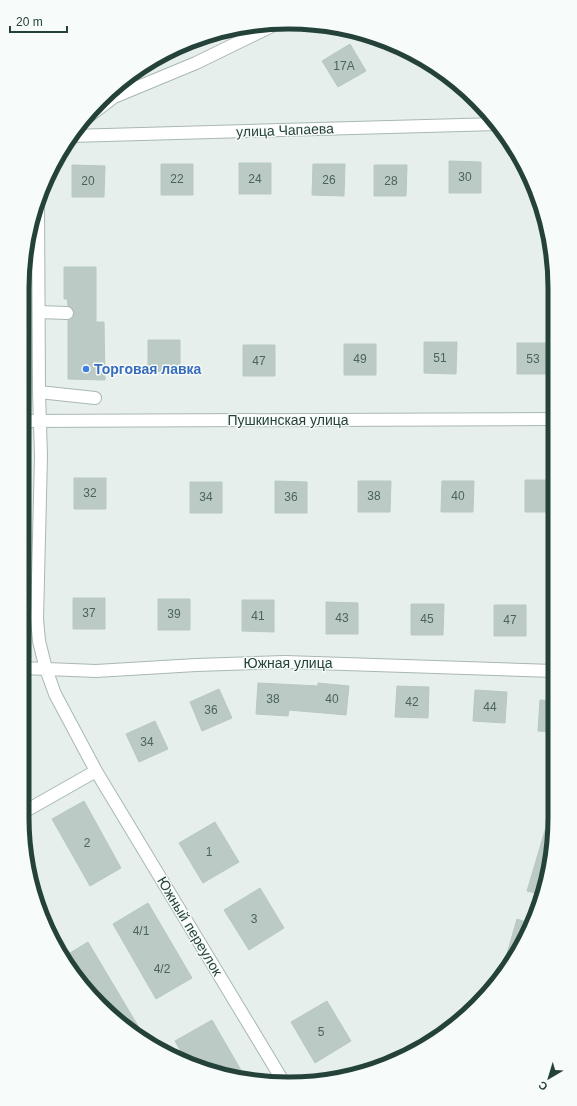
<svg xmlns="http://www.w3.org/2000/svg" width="577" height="1106" viewBox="0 0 577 1106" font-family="Helvetica,sans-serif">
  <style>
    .building { fill: #bbcac4; stroke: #b8c9c2 }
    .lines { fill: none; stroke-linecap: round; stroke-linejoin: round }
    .minor-casing { stroke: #a8b8b2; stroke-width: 14 }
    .minor { stroke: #fff; stroke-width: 12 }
    .shop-dot { fill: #3f7fe0; stroke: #f7fbf9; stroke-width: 1.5 }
    .labels { text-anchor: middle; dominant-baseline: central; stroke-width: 3; stroke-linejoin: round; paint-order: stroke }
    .number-label { font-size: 12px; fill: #4a645c }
    .street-label { font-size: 14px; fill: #24423a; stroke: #f7fbf9 }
    .shop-label { font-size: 14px; font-weight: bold; fill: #366cbe; stroke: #f7fbf9; text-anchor: start }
    .rim { fill: none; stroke: #24423a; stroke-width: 5 }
  </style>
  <rect width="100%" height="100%" fill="#e6efeb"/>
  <path class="building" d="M350,44L366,71L338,87L322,61Z
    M449,161L481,162V193H449Z
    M239,163H271V194H239Z
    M161,164H193V195H161Z
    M313,164H345L344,196L312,195Z
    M72,165L105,166L104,197H72Z
    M374,165H407L406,196H374Z
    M64,267H96V322H104L105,380L68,379V320L73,317L74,313L73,309L71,307L68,306L67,299H64Z
    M148,340H180V372L148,371Z
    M424,342H457L456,374L424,373Z
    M517,343H549V374H517Z
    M344,344H376V375H344Z
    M243,345H275V376H243Z
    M74,478H106V509H74Z
    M525,480H553V512H525Z
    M275,481L307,482V513H275Z
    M358,481H391L390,512H358Z
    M442,481H474L473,512H441Z
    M190,482H222V513H190Z
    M73,598H105V629H73Z
    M158,599H190V630H158Z
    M242,600H274V632L242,631Z
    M326,602L358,603V634H326Z
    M411,604H444L443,635H411Z
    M494,605H526V636H494Z
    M258,683L318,686V683L349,686L346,715L289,710L288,716L256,714Z
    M397,686L429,687L428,718L395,717Z
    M219,689L232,718L202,731L190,702Z
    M475,690L507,692L505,723L473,721Z
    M540,700L554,701V732L538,731Z
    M155,721L168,749L139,762L126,734Z
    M84,801L121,868L90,886L52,819Z
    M215,822L239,862L203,883L179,843Z
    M546,827L554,829V835L546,887L543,895L527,891Z
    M260,888L284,928L249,950L224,910Z
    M148,903L192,978L156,999L113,924Z
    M517,919L532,924L527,936L509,965L504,964Z
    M88,942L144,1036L140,1039L77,980L65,956Z
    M327,1001L351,1041L315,1063L291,1022Z
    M212,1020L231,1053L245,1077L220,1075L186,1060L175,1041Z"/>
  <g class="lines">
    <defs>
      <path id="minor" d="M80,123L114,97L196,63L278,23
        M71,136L498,124
        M38,201L39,392L41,456L37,619L39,641L46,669L55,694L96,771L283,1081
        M39,312L67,313
        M39,392L95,398
        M22,421L553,419
        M22,668L96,671L196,665L285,662L554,671
        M22,813L96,771"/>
    </defs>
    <use href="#minor" class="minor-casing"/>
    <use href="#minor" class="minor"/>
  </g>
  <circle class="shop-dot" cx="86" cy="369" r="4"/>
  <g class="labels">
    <g class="number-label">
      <text x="344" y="66">17А</text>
      <text x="465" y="177">30</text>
      <text x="177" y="179">22</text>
      <text x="255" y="179">24</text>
      <text x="329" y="180">26</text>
      <text x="88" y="181">20</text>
      <text x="391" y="181">28</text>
      <text x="440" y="358">51</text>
      <text x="360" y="359">49</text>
      <text x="533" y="359">53</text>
      <text x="259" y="361">47</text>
      <text x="90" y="493">32</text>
      <text x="374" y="496">38</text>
      <text x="458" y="496">40</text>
      <text x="206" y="497">34</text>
      <text x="291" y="497">36</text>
      <text x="89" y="613">37</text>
      <text x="174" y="614">39</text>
      <text x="258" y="616">41</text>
      <text x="342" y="618">43</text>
      <text x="427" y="619">45</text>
      <text x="510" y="620">47</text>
      <text x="273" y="699">38</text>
      <text x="332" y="699">40</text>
      <text x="412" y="702">42</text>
      <text x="490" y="707">44</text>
      <text x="211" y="710">36</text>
      <text x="147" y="742">34</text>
      <text x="87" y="843">2</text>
      <text x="209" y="852">1</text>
      <text x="254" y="919">3</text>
      <text x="141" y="931">4/1</text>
      <text x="162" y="969">4/2</text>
      <text x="321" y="1032">5</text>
    </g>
    <g class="street-label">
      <text transform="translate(285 130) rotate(-2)">улица Чапаева</text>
      <text x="288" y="420">Пушкинская улица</text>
      <text x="288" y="663">Южная улица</text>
      <text transform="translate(190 926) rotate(59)">Южный переулок</text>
    </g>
    <g class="shop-label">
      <text x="94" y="369">Торговая лавка</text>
    </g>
  </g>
  <path d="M0 0H577V1106H0ZM288 29H289A259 259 0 0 1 548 288V818A259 259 0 0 1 289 1077H288A259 259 0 0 1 29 818V288A259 259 0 0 1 288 29Z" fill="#f7fbf9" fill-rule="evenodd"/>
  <path class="rim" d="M288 29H289A259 259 0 0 1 548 288V818A259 259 0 0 1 289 1077H288A259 259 0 0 1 29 818V288A259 259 0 0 1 288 29Z"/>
  <g transform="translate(549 1078) rotate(218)" stroke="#f7fbf9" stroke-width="3" paint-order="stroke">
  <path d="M0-3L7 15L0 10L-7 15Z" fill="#24423a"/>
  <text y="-6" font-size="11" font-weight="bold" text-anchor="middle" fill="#24423a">С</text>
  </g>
  <path d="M10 26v6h57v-6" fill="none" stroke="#24423a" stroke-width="2"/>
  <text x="16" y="26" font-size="12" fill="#24423a" stroke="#f7fbf9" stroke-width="3" paint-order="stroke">20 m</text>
</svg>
